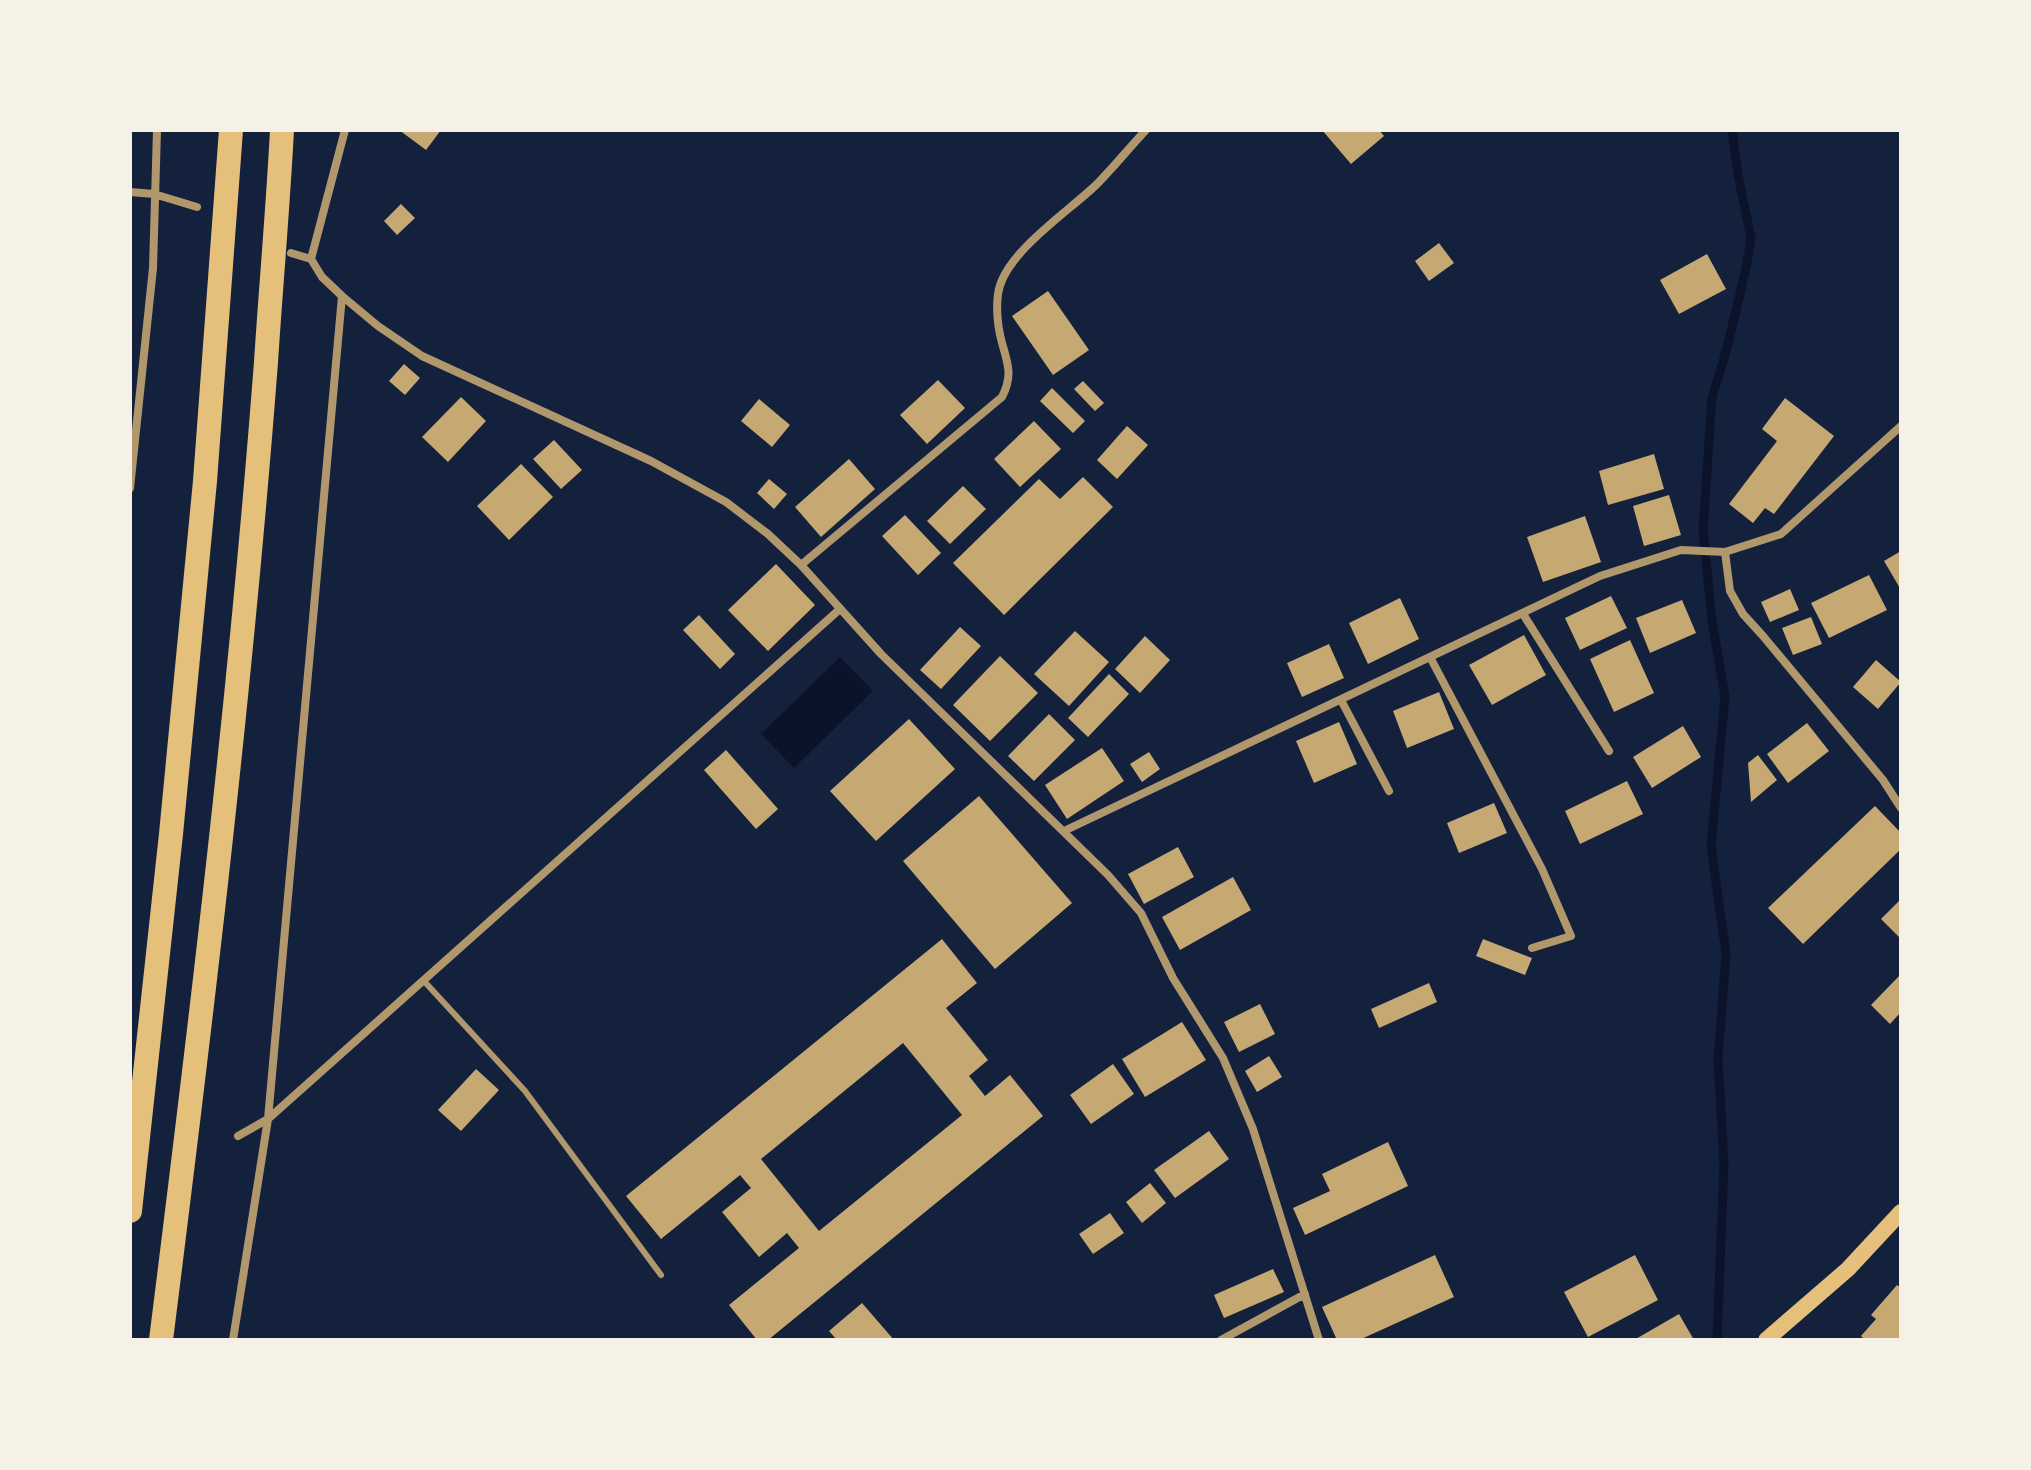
<svg xmlns="http://www.w3.org/2000/svg" width="2031" height="1470" viewBox="0 0 2031 1470" font-family="Ubuntu,sans-serif">
  <style>
    .water { fill: #0b132b }
    .lines { fill: none; stroke-linecap: round; stroke-linejoin: round }
    .stream { stroke: #0b132b; stroke-width: 9 }
    .building { fill: #c6a872; fill-rule: evenodd }
    .service { stroke: #b1986c; stroke-width: 6 }
    .minor { stroke: #b1986c; stroke-width: 8 }
    .secondary { stroke: #e5c07b; stroke-width: 16 }
    .motorway { stroke: #e5c07b; stroke-width: 24 }
  </style>
  <rect width="100%" height="100%" fill="#14213d"/>
  <path class="water" d="M840,657L873,691L794,768L761,734Z"/>
  <g class="lines">
    <path class="stream" d="M1717,1340L1724,1163L1718,1059L1726,954L1711,846L1725,696L1712,621L1703,529L1712,398L1727,348L1747,264L1751,238L1738,175L1732,130"/>
  </g>
  <path class="building" d="M399,130H441L426,150Z
    M1322,130H1379L1384,136L1351,164Z
    M401,204L415,218L397,235L384,221Z
    M1439,243L1454,263L1429,281L1415,261Z
    M1707,254L1726,289L1679,314L1660,280Z
    M1048,291L1089,350L1053,375L1012,316Z
    M404,364L420,378L405,395L389,381Z
    M938,380L965,408L927,444L900,415Z
    M1083,381L1104,403L1095,411L1074,389Z
    M1052,388L1085,421L1073,433L1040,401Z
    M461,397L486,421L448,462L422,437Z
    M1785,398L1834,436L1774,514L1765,508L1753,523L1729,504L1777,441L1762,429Z
    M759,399L790,425L772,447L741,421Z
    M1034,421L1061,449L1020,487L994,459Z
    M1127,426L1148,445L1117,479L1097,460Z
    M554,440L582,470L561,489L533,459Z
    M1654,454L1664,489L1608,505L1599,471Z
    M849,459L875,489L821,537L795,507Z
    M521,464L553,497L509,540L477,506Z
    M1083,477L1113,507L1004,615L953,563L1039,479L1060,499Z
    M769,479L787,494L774,509L757,493Z
    M963,486L986,509L950,544L927,521Z
    M1669,495L1681,535L1644,546L1633,506Z
    M905,515L941,553L918,575L882,536Z
    M1585,516L1601,562L1543,582L1527,537Z
    M1901,551V590L1884,561Z
    M776,564L815,605L768,651L728,610Z
    M1869,575L1887,610L1829,638L1811,603Z
    M1790,589L1799,610L1770,622L1761,602Z
    M1611,596L1627,628L1580,650L1565,618Z
    M1400,598L1419,639L1368,664L1349,623Z
    M1682,600L1696,633L1650,653L1636,618Z
    M699,615L735,654L720,669L683,630Z
    M1811,617L1822,644L1793,655L1782,628Z
    M960,627L981,646L941,689L920,670Z
    M1075,631L1109,662L1069,706L1034,674Z
    M1524,635L1546,675L1492,705L1469,665Z
    M1145,636L1170,660L1140,693L1115,669Z
    M1630,640L1654,693L1614,712L1590,659Z
    M1329,644L1344,678L1302,697L1287,663Z
    M1000,656L1038,693L990,741L953,705Z
    M1876,660L1901,682L1878,709L1853,687Z
    M1109,674L1129,694L1088,737L1068,718Z
    M1439,692L1454,729L1407,748L1393,711Z
    M1049,714L1075,740L1034,781L1008,756Z
    M909,719L955,769L876,841L830,791Z
    M1339,722L1357,764L1314,783L1296,741Z
    M1807,723L1829,751L1788,783L1767,754Z
    M1683,726L1701,757L1652,788L1633,757Z
    M1102,748L1124,781L1067,819L1045,785Z
    M726,750L778,809L756,829L704,770Z
    M1149,752L1160,769L1142,782L1130,764Z
    M1758,755L1777,780L1751,802L1748,763Z
    M1627,781L1643,814L1580,844L1565,811Z
    M979,796L1072,903L995,969L903,861Z
    M1494,803L1507,833L1459,853L1447,823Z
    M1875,806L1901,833V849L1803,944L1768,908Z
    M1178,847L1194,877L1144,904L1128,874Z
    M1233,877L1251,910L1180,950L1162,917Z
    M1901,899V939L1881,919Z
    M942,939L977,983L946,1008L988,1060L969,1076L985,1096L1010,1075L1043,1116L768,1340H757L729,1305L799,1248L787,1233L759,1257L722,1212L751,1188L740,1175L661,1239L626,1196ZM903,1043L962,1115L819,1231L761,1159Z
    M1483,939L1532,958L1525,975L1476,956Z
    M1901,974V1012L1890,1024L1871,1005Z
    M1429,983L1437,1002L1379,1028L1371,1009Z
    M1260,1004L1275,1034L1239,1052L1224,1022Z
    M1182,1022L1206,1060L1145,1097L1122,1059Z
    M1269,1056L1282,1077L1257,1092L1245,1071Z
    M1113,1064L1134,1094L1091,1124L1070,1095Z
    M476,1069L499,1090L461,1131L438,1110Z
    M1209,1131L1229,1159L1175,1198L1154,1170Z
    M1388,1142L1408,1186L1305,1235L1293,1208L1330,1191L1322,1174Z
    M1150,1183L1166,1203L1142,1223L1126,1202Z
    M1110,1213L1124,1233L1093,1254L1079,1234Z
    M1435,1255L1454,1297L1359,1340H1337L1322,1307Z
    M1635,1255L1658,1300L1588,1337L1564,1292Z
    M1273,1269L1284,1292L1224,1318L1214,1295Z
    M1897,1285L1901,1288V1340H1865L1861,1336L1876,1319L1871,1315Z
    M862,1303L894,1340H837L829,1331Z
    M1679,1314L1694,1340H1634Z"/>
  <g class="lines">
    <path class="service" d="M423,980L525,1091L661,1275"/>
    <path class="minor" d="M130,192L154,194L197,207
      M291,253L311,259
      M342,296L378,326L422,356L651,461L726,502L768,534L801,565L881,654L1108,875L1141,913L1173,978L1223,1058L1253,1129L1319,1340
      M130,488L153,268L157,130
      M1725,552L1730,591L1743,614L1763,636L1883,780L1901,808
      M801,565L1002,397C1013,376 1008,364 1002,343C998,328 996,310 998,294C1003,254 1068,212 1096,185C1113,168 1129,148 1146,130
      M1523,614L1609,751
      M1430,657L1542,869L1571,936L1532,948
      M1341,700L1389,791
      M1064,831L1600,576L1681,550L1725,552L1781,534L1901,426
      M238,1136L268,1119L840,609
      M233,1340L268,1119L342,296L322,277L311,259L345,130
      M1221,1340L1305,1294"/>
    <path class="secondary" d="M1766,1340L1848,1269L1901,1212"/>
    <path class="motorway" d="M130,1211L171,834L205,481L231,130
      M161,1340C202,1014 241,689 266,362C271,285 278,207 282,130"/>
  </g>
  <rect width="2031" height="1470" fill="none" stroke="#f6f1e7" stroke-width="264"/>
</svg>
